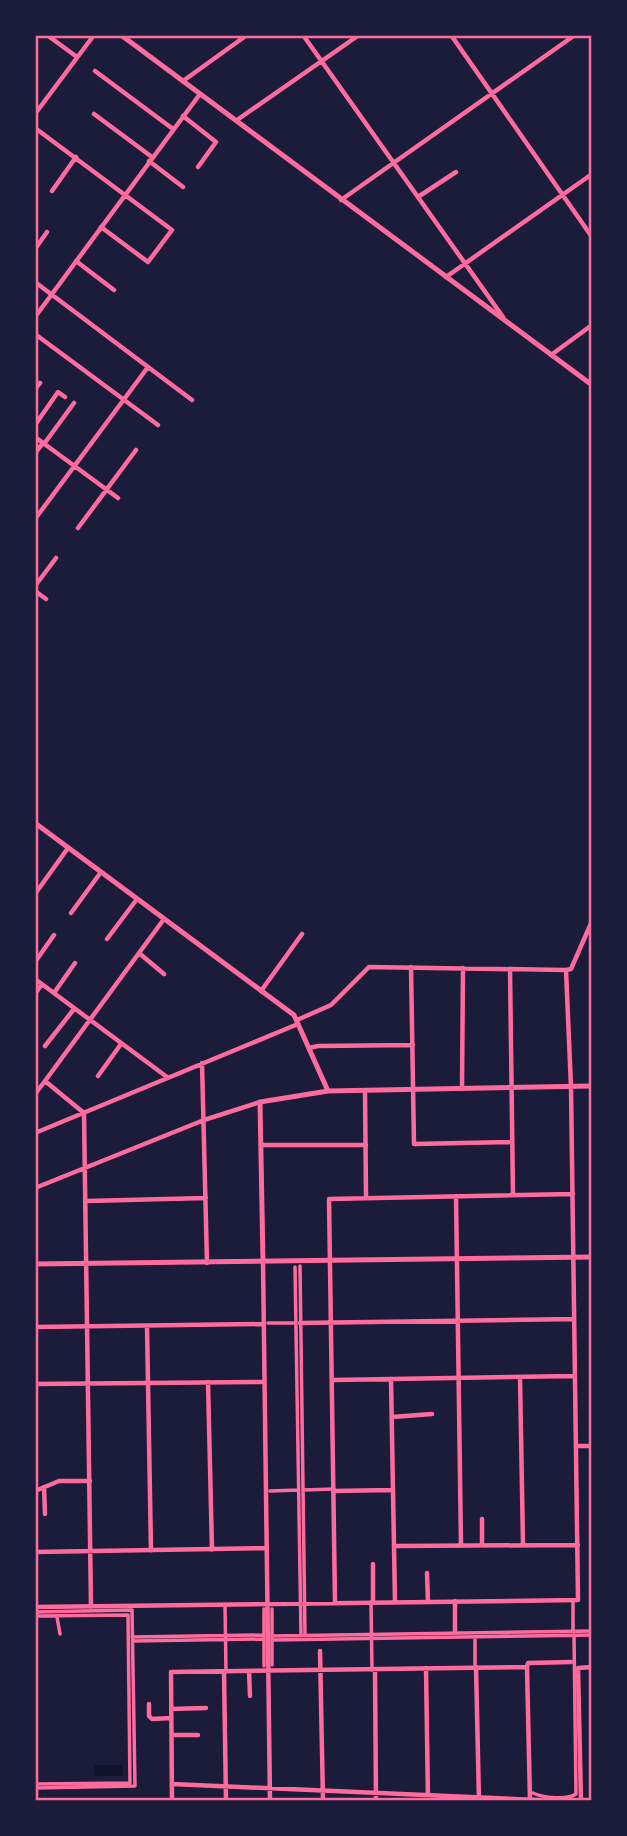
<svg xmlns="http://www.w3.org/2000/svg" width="627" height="1836" viewBox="0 0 627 1836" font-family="'Nunito Sans',sans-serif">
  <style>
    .water { fill: #12122b }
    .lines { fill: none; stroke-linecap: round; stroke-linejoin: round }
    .pedestrian { stroke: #ff6b9d; stroke-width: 3.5 }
    .minor { stroke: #ff6b9d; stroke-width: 4.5 }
    .tertiary { stroke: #ff6b9d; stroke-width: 5 }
    .neatline { fill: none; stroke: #ff6b9d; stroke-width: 2.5 }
  </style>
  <rect width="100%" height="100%" fill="#1b1b3a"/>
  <path class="water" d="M94,1765H123V1776H95Z"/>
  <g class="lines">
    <path class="pedestrian" d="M300,1266L305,1635
      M295,1267L301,1635
      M268,1323H296
      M303,1490L334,1489
      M270,1491L299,1490
      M371,1602L372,1670
      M225,1605L226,1672
      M264,1609V1666
      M272,1609V1665
      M35,1612L132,1610L135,1786L35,1788
      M35,1616L128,1615L130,1783L35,1784
      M57,1617L60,1634
      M573,1631V1600
      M272,1636L592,1631
      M132,1637L264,1635
      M475,1637V1667
      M272,1640L592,1635
      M133,1641L264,1639
      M533,1793C543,1798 568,1800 576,1794L574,1635"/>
    <path class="minor" d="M47,35L77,57
      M303,35L503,317
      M451,35L592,237
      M95,71L173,129
      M183,81L247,35
      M35,114L94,35
      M94,114L152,157
      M183,116L216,142L198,167
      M237,120L359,35
      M35,128L172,230L148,262L101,227
      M149,161L183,187
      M52,191L76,157
      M418,197L456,172
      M341,200L575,35
      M35,249L47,232
      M76,261L114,290
      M446,277L592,174
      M35,282L148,367L35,519
      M35,317L200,94
      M35,334L158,425
      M551,355L592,325
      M148,367L192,400
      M35,389L40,383
      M35,425L58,392L65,397
      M35,437L118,498
      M44,444L74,403
      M35,453L43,443
      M78,528L136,450
      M35,586L56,558
      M35,591L46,599
      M35,894L68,848
      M71,913L101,872
      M107,939L137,899
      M139,953L164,974
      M35,962L54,935
      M411,967L414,1144L512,1142
      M510,969L513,1195
      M35,979L167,1077
      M261,991L302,934
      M54,993L75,963
      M35,994L42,984
      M297,1020L331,1005L369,967L566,970
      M45,1046L74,1009
      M309,1048L318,1046L413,1045
      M202,1063L207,1263
      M98,1076L121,1044
      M45,1081L164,919
      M462,1088L463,968
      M365,1090L366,1197
      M35,1094L45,1081L84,1113L91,1607
      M35,1133L298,1024
      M261,1145H366
      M35,1188L204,1120L260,1102
      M456,1196L461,1545
      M87,1201L206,1198
      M263,1262L270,1801
      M300,1323L574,1319
      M147,1326L151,1551
      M35,1327L264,1324
      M520,1377L523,1545
      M391,1379L395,1602
      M333,1380L575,1376
      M208,1382L212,1550
      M35,1384L264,1382
      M392,1417L432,1414
      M577,1446H592
      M44,1487L45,1514
      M35,1491L59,1481H90
      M334,1491L392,1490
      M482,1519V1545
      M395,1546L578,1545
      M35,1552L267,1548
      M427,1573L428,1602
      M455,1601V1631
      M335,1602L329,1199L573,1194
      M373,1602V1564
      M35,1607L578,1600L571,1087L566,970L571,969L592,921
      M320,1651L323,1801
      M476,1667L479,1801
      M527,1667L528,1663L571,1662
      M426,1668L428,1801
      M375,1670L376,1801
      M249,1671L250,1696
      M224,1672L226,1801
      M149,1704V1716L152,1719L171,1718
      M171,1709L206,1708
      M172,1735H198
      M172,1784L562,1801
      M135,1800V1801
      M172,1801L171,1672L527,1667L530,1801
      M581,1801L578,1668L592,1667"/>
    <path class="tertiary" d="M121,35L592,385
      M35,823L294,1015L328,1091
      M263,1262L260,1102L328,1091L592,1086
      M35,1264L592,1257"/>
  </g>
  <rect width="627" height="1836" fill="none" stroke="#1b1b3a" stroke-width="74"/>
  <rect x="37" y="37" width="553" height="1762" class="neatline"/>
</svg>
